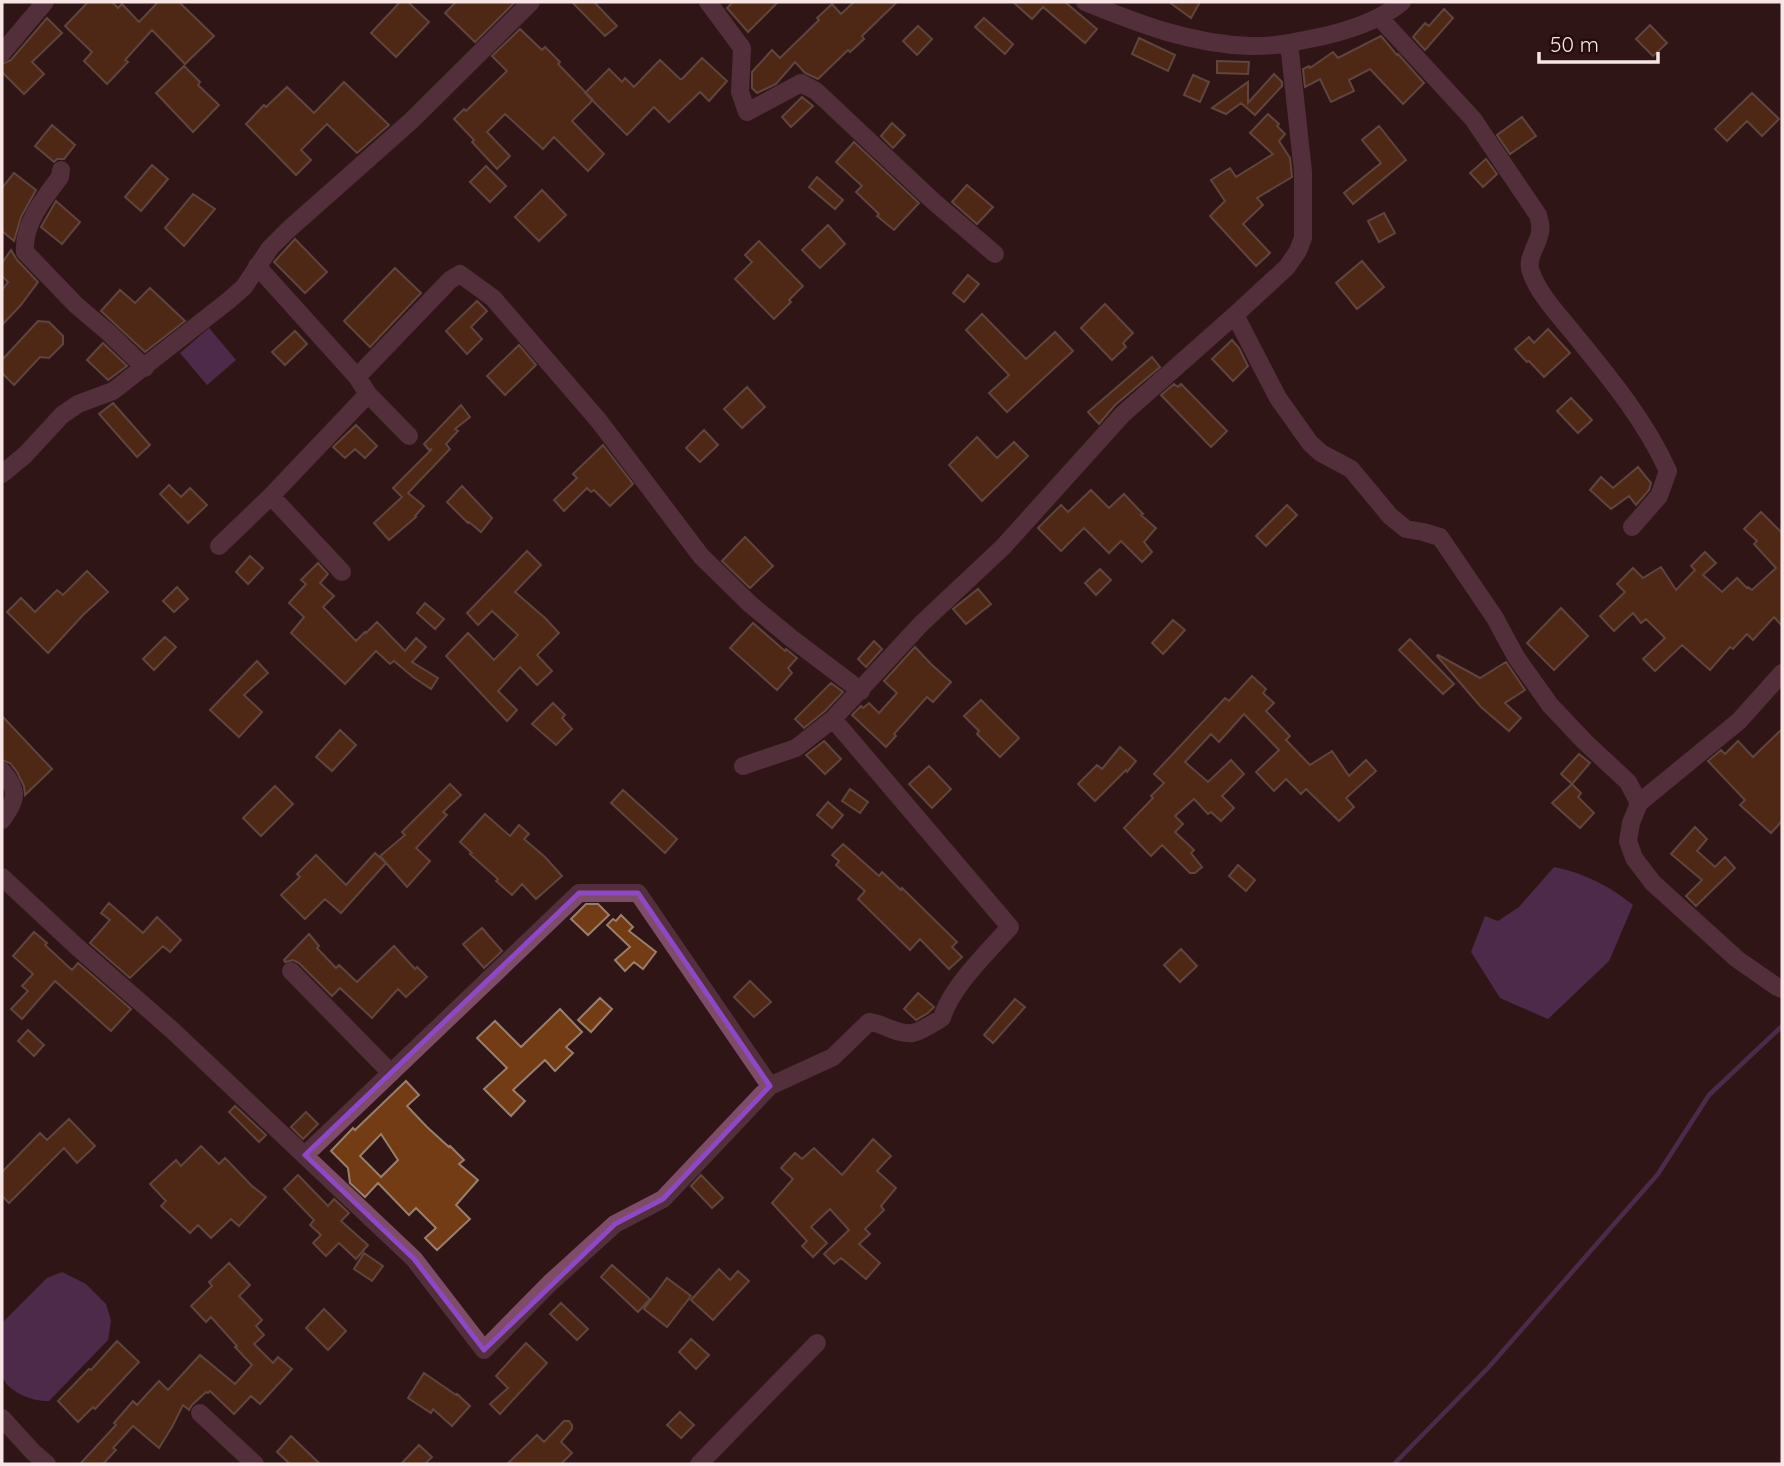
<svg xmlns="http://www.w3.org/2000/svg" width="1784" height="1466" viewBox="0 0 1784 1466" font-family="Quicksand,sans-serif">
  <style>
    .water { fill: #714488 }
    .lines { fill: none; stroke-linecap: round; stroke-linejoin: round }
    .stream { stroke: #714488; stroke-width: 4.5 }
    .building { fill: #733c14; stroke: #997e6d; stroke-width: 2; fill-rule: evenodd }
    .minor { stroke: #7f4c68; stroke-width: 18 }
    .marked { fill: none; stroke: #8e48c5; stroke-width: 5; stroke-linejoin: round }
  </style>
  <rect width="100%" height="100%" fill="#2f1516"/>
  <path class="water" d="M209,328L236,360L207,385L180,353Z
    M1554,867C1584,873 1610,886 1633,905L1609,961L1548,1019L1500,998L1471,952L1485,916L1498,921L1519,907Z
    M62,1272L86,1284L106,1304L111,1321L108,1340L49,1401C34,1402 6,1392 2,1375C0,1365 2,1336 2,1323L47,1278Z"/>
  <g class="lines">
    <path class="stream" d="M1394,1464L1488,1368L1658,1174L1709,1095L1782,1026"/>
  </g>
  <path class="building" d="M88,2H112L118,8L122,4L139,22L158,2H179L214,36L185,64L152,30L125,60L128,62L107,84L84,61L92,52L65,26Z
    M400,2H408L429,22L396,57L371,33Z
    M456,2H515L475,42L445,13Z
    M572,2H594L617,26L605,36Z
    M733,2H778L748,32L727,8Z
    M854,2H897L862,36L864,39L850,52L848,50L818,79L805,73L795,62L776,84L757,93L752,88V72L772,50L780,58L819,20L817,18L832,4L841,14Z
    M1013,2H1065L1097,29L1085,43L1043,7L1032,19Z
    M1169,2H1200L1191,18Z
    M1444,9L1453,18L1425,50L1413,37L1425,23L1429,26Z
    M47,18L62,33L32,62L44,74L24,94L2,72V64L11,60Z
    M984,18L1013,44L1005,54L975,27Z
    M1650,25L1667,43L1653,56L1636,39Z
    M918,26L932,39L917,55L903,41Z
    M520,29L542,50L545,47L560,62L558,64L593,100L572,121L604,154L588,171L554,137L543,149L505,114L487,132L510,156L497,169L472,142L474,140L454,119L464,109L466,111L507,71L492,56Z
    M1381,36L1397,55L1398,54L1424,83L1403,104L1370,69L1349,80L1354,91L1331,102L1320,79L1305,87L1303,69L1309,66L1310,68L1333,52L1338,58Z
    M1139,38L1175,55L1168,71L1132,54Z
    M702,58L727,81L709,101L700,92L669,122L654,107L627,135L585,93L609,69L622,82L625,78L634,87L660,60L680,79H682Z
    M1217,61L1249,62L1248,74L1217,73Z
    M184,66L200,82L198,85L219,105L193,132L156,93Z
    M1274,74L1282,82V86L1255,115L1241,103L1226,114L1212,108L1248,82V103Z
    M1193,75L1209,82L1200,102L1184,95Z
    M344,82L389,125L357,153L327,124L301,150L311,160L296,175L246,124L264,105L266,107L287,87L314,113Z
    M1752,93L1779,119L1762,136L1747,121L1727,141L1715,129Z
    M802,97L813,106L791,127L782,117Z
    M1268,114L1279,124L1277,126L1285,134L1279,141L1290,158L1292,177L1257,198L1263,205L1243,224L1270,253L1256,266L1210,216L1225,201L1211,180L1230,168L1236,177L1273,154L1250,133Z
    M1522,117L1536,136L1510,154L1497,135Z
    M892,123L905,135L893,148L881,136Z
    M52,125L75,145L64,159H57L54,162L35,146Z
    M1379,126L1406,160L1353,204L1344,193L1381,163L1362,140Z
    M854,142L919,203L894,230L877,216L879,214L856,192L862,186L836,162Z
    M1486,159L1497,174L1483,187L1470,173Z
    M152,165L168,179L141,211L125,197Z
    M486,166L506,186L490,202L470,182Z
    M14,173L36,190L21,217L14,241L2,231V188Z
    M817,177L843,200L835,209L809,187Z
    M967,185L993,207L977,224L952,202Z
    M542,190L566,215L539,241L515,217Z
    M193,194L215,209L184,246L165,228Z
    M56,201L80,222L62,244L41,227Z
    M1384,213L1395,233L1379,242L1368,221Z
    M828,225L845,244L820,268L802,250Z
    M295,239L327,272L305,293L274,262Z
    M759,241L803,286L789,300L791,302L774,319L735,279L752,262L745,255Z
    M11,250L17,260L38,282L20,306L2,325V290L8,282L2,276V263Z
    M1362,261L1384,287L1357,309L1336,283Z
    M395,268L421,293L370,347L344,321Z
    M968,275L979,284L964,302L953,293Z
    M150,288L185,321L145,352L101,311L120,290L135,303Z
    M477,301L487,311L471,327L482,339L467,354L446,331Z
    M1105,304L1133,333L1123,343L1126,347L1112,360L1081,328Z
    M982,314L1026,359L1055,332L1073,351L1007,412L989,393L1009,375L966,330Z
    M38,321L49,322L63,336V344L49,358L40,357L14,385L2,373V360Z
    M1548,329L1570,353L1544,377L1529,361L1527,362L1515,349L1529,337L1534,343Z
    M295,331L307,344L285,365L272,352Z
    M1232,340L1239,348L1248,366L1233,381L1212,359Z
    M103,343L127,366L108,380L87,360Z
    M519,345L536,365L505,395L487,376Z
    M1152,357L1160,367L1115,405L1099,424L1088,412Z
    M1174,384L1178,387L1181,384L1227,431L1211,447L1161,395Z
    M747,387L765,407L742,428L724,409Z
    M1571,398L1592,420L1578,433L1557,411Z
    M113,403L150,445L137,457L99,414Z
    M461,405L470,417L455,429L458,431L446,444L450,449L408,493L424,506L415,516L416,517L389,540L374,523L402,497L393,488L432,449L429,450L424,444Z
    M356,425L377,446L365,458L355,449L345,458L333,447Z
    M704,430L718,445L700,462L686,448Z
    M977,437L997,458L1014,442L1028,456L982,501L949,465Z
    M603,445L633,484L610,506L594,490L591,492L587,488L564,511L554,500L577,478L573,474Z
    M1638,467L1651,483L1649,490L1636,505L1629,496L1611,509L1590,490L1601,477L1613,488Z
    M169,485L181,497L190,488L207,505L188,523L160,494Z
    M462,486L492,518L481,532L469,522L468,523L447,502Z
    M1091,490L1109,508L1124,494L1143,514L1141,515L1156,528L1144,542L1152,552L1142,562L1121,541L1109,553L1084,528L1061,551L1038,528L1061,505L1068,512Z
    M1287,505L1297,515L1266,546L1256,536Z
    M1761,512L1782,533V626L1774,617L1753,640L1747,634L1733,649L1730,647L1710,670L1682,645L1655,671L1643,659L1665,638L1646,619L1641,623L1633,613L1614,631L1600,616L1625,592L1617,584L1633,568L1643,578L1661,567L1676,590L1695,570L1691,566L1705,552L1716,563L1703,575L1722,592L1737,578L1747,588L1748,587L1752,590L1776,568L1754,544L1757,541L1744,529Z
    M745,537L773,566L750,588L722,561Z
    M527,551L541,565L515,592L545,618L559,633L537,655L552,671L537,685L520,667L498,691L517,710L507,721L446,656L468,633L494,660L518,635L492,611L478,625L467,613Z
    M250,556L263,568L248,584L236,572Z
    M318,563L328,574L320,583L334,596L323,607L356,641L365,632L366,633L377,622L405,651L416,638L426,647L412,662L438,678L431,689L413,677L394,661L390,664L376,651L345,684L291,633L304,617L289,603L306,584L301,580Z
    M1100,569L1111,580L1096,595L1085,583Z
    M87,571L108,592L83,615L48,653L7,612L21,598L35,612L57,590L63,595Z
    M177,587L188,599L174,612L163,601Z
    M978,589L991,604L966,624L953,609Z
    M425,603L444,619L435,629L417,613Z
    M1561,608L1588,636L1554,670L1527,643Z
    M1173,620L1185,630L1163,654L1152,643Z
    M753,623L785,651L786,649L797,658L788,668L792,673L777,690L730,648Z
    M165,637L176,647L154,670L143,659Z
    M1410,639L1454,684L1443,694L1399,650Z
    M874,641L882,649L866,667L858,659Z
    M915,647L931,664L951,682L933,702L927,697L894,734L896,736L886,747L852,715L861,706L863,708L869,703L879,713L897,693L884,681Z
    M1438,655L1480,678L1506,662L1525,690L1505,703L1521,718L1509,731L1481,707L1437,656Z
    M257,661L268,673L244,695L262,712L239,737L210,710Z
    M1252,676L1266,689L1263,693L1274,703L1266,711L1290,736L1286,740L1310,765L1332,751L1349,776L1366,760L1376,771L1346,798L1354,807L1339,821L1306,789L1301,794L1286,779L1274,791L1256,772L1279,750L1244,714L1219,742L1211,734L1185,762L1208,782L1231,760L1244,774L1222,796L1234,808L1221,821L1211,812L1208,814L1194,799L1175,816L1183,824L1175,832L1194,850L1191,853L1202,867L1195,873H1190L1162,845L1151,856L1124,828L1153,798L1151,796L1164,783L1154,774L1225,698L1229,701Z
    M831,683L843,692L825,711L804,728L795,719Z
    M981,700L1019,738L1000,757L977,734L979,731L964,716Z
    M553,703L565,715L562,718L572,729L556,745L532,724Z
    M2,716L52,769L25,795L24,786L17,772L10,763L2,760Z
    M1782,729V821L1771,833L1740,805L1745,800L1708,761L1721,750L1725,754L1738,741L1753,757Z
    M340,730L356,745L332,771L316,757Z
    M824,741L841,759L825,774L806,755Z
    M1120,747L1136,761L1127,772L1126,770L1095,801L1078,784L1097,765L1102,769Z
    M1579,754L1590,763L1572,784L1561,774Z
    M929,766L951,789L932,808L909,784Z
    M450,784L461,795L443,812L447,815L416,848L430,861L407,887L380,856L405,835L402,832Z
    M1572,784L1581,793L1578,797L1594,813L1580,828L1552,803Z
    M275,786L293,804L261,836L243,818Z
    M850,789L868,802L860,813L842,801Z
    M623,790L677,839L665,853L611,803Z
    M828,802L843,815L832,828L817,815Z
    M485,814L510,836L519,825L529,834L524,839L545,857L562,876L536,899L522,884L512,895L496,881L498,879L470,854L472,853L460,842Z
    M1695,827L1707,839L1697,851L1715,867L1725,857L1735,868L1696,906L1686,896L1702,880L1671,854Z
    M843,844L879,876L882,872L901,890L902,888L957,942L952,947L962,957L949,969L920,939L910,950L858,899L865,891L836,865L839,861L832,855Z
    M375,853L386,863L341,913L325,899L305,919L281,895L300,877L297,874L316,855L346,885Z
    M1238,865L1255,880L1246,891L1229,876Z
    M109,903L143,933L157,917L181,940L170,952L163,946L130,978L90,943L110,920L101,913Z
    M586,904H598L609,915L588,935L571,919Z
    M621,915L633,927L629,931L656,952L643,969L634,962L625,971L615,960L630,947L607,925L613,919L616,921Z
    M482,928L502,951L484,968L463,944Z
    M34,932L47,943L45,945L72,970L78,963L131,1009L111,1031L55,981L22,1019L11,1009L28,991L22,986L33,974L13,956Z
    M309,934L319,946L317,948L336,968L339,965L357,982L394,946L415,969L417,967L427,977L406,997L398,989L372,1018L340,988L332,996L299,963L293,960L285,962L284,960Z
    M1181,949L1197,966L1180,982L1164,965Z
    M750,981L771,1002L754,1017L734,997Z
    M918,993L934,1007L928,1013L916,1020L904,1009Z
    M600,998L612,1009L591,1032L578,1020Z
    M1015,999L1025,1007L993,1043L984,1035Z
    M560,1009L582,1032L566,1047L573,1053L555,1071L545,1060L513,1090L525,1101L511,1116L484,1089L507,1068L477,1038L495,1021L521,1047Z
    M28,1030L44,1045L34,1056L18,1041Z
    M406,1081L419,1095L407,1106L427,1127L449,1147L450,1146L464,1160L459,1164L478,1180L456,1205L470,1219L437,1250L425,1238L436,1228L416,1208L409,1215L378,1183L365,1197L350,1183L348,1168L331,1151L353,1128L355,1130ZM381,1134L398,1160L381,1177L360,1156Z
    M235,1106L266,1135L259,1142L229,1112Z
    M306,1112L318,1124L303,1139L291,1127Z
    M69,1119L95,1146L77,1163L64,1148L9,1203L2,1196V1172L40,1133L47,1140Z
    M873,1139L891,1156L877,1171L896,1188L881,1206L884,1210L865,1229L870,1234L859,1244L880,1263L866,1279L841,1258L834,1264L824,1254L849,1230L830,1209L811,1227L827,1243L813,1257L802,1246L807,1241L772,1203L793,1179L781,1168L795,1153L802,1159L814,1148L842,1175Z
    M201,1146L219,1164L225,1158L252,1186L266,1197L239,1226L231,1219L211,1238L198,1225L190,1233L161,1206L166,1201L150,1184L176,1160L181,1166Z
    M298,1175L328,1206L334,1199L349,1213L341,1221L368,1245L356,1259L339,1243L326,1256L313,1243L321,1235L310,1225L314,1220L284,1189Z
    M701,1175L723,1198L712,1208L691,1186Z
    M364,1253L383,1266L372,1281L354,1269Z
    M229,1263L250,1285L239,1296L262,1320L256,1326L264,1335L254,1344L273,1363L278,1357L292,1369L260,1404L251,1396L234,1414L210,1391L208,1393L206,1392L192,1405L189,1410L183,1405L172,1427L159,1448L133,1426L113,1448L116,1450L103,1464H80L116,1425L114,1423L133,1401L137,1405L159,1381L168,1390L200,1355L235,1384L252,1365L235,1347L237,1346L211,1317L206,1322L191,1306L212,1286L209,1282Z
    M612,1265L650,1299L638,1312L601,1277Z
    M719,1269L730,1280L738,1271L749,1281L713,1320L691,1300Z
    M667,1278L691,1296L667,1327L644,1309Z
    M561,1303L588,1329L577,1340L550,1314Z
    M324,1309L346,1331L328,1350L306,1328Z
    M691,1339L709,1355L696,1369L679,1352Z
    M117,1341L139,1362L95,1409L93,1407L78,1422L58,1401L89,1369L91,1370Z
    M526,1343L547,1363L500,1414L490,1404L508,1388L496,1376Z
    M424,1373L456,1395L457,1394L470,1406L452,1426L433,1409L431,1413L408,1398Z
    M680,1412L694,1425L681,1438L667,1425Z
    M564,1421H569L572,1425V1429L561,1442L572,1453L561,1464H507L537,1435L544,1442Z
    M291,1436L320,1464H290L277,1452Z
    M419,1445L432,1457L425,1464H401Z"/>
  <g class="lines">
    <path class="minor" d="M708,2L742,48L740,92L747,112L801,83L816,91L933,201L995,254
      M1085,2C1139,24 1191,44 1250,46C1275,47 1300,41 1324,36C1350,30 1381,20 1402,2
      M1379,17L1473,119L1538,215C1540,223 1542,229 1539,236C1536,248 1526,260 1531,272C1539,295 1559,315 1574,334C1609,377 1645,420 1668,471L1659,496L1632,527
      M2,53L45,2
      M61,170L60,177C44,198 23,224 25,252L76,305L109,333L145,368
      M257,266L357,377L368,394L409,436
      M1235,315L1278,398L1310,443L1321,453L1351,469L1390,516L1406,529L1423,532L1440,537L1495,618L1516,657L1550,705L1585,742L1628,782L1639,803L1631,823L1628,841L1634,858L1653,883L1737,959L1777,987L1782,989
      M357,377L450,280L460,274L493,298L599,421L701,556L750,604L791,638L861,691
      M2,474L25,455L62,415L78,404L113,391L228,301L244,287L270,248L288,230L411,121L531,2
      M271,496L342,572
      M219,546L271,496L368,394
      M743,766L796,748L833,719L921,624L1003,547L1123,414L1235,315L1287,267L1298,251L1303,238V172L1289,43
      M2,771C20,791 16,800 2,820
      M1639,803L1739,721L1782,673
      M2,877L76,946L172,1030L414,1259L484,1350L550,1283L615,1224L663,1199L770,1086L833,1057L869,1022C883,1023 897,1035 912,1033C920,1032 935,1022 942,1018C950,988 989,951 1010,927L833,719
      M291,971L391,1073
      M305,1155L579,893H638L770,1086
      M200,1413L255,1464
      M2,1418L33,1452L47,1464
      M699,1464L817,1343"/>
  </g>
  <path d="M0 0H1784V1466H0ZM579,893H638L770,1086L663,1199L615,1224L484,1350L414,1259L305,1155Z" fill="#2f1516" fill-opacity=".55" fill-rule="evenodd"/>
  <path class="marked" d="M579,893H638L770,1086L663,1199L615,1224L484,1350L414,1259L305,1155Z"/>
  <rect width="1784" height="1466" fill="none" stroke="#f8e5e5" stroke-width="7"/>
  <path d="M1539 52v10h119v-10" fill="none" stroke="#f8e5e5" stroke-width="3.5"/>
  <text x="1550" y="52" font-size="21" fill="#f8e5e5" stroke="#240c0d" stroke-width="5" paint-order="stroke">50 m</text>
</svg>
